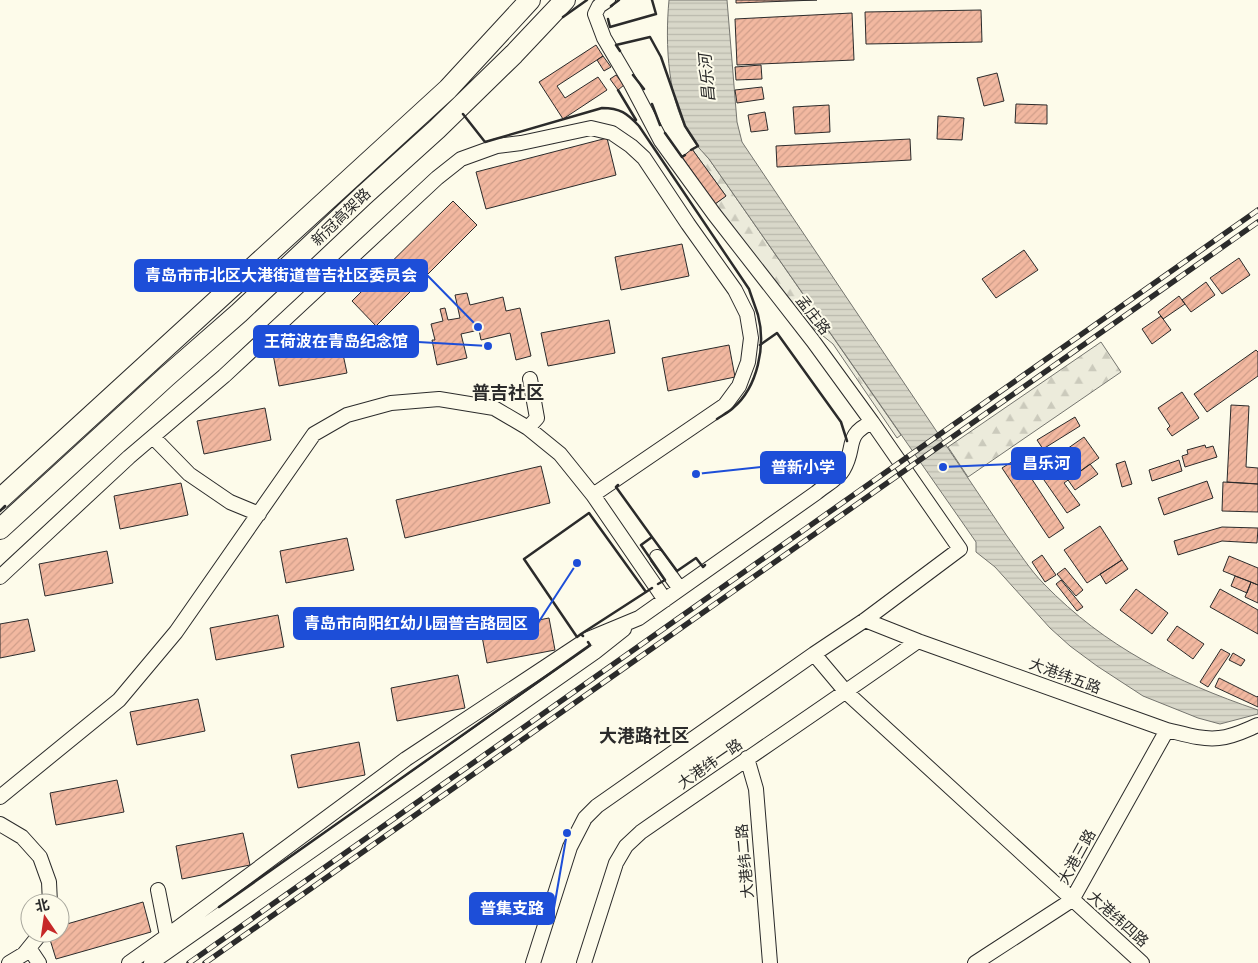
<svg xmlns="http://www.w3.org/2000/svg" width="1258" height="963" viewBox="0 0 1258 963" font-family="'Work Sans','Noto Sans SC',sans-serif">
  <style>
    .forest { fill: url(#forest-firs); stroke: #74746e }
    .water { fill: url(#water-rules); stroke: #74746e }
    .building { fill: url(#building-hatch); stroke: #2b2b2b }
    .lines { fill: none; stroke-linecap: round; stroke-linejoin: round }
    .minor-casing { stroke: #2b2b2b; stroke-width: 16 }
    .highway-casing { stroke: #2b2b2b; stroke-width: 22 }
    .minor { stroke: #fdfbea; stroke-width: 14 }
    .highway { stroke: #fdfbea; stroke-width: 20 }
    .rail-casing { stroke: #2b2b2b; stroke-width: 5.5 }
    .rail { stroke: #fdfbea; stroke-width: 4; stroke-dasharray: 11; stroke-linecap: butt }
    .wall { stroke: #2b2b2b; stroke-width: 2.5 }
    .labels { text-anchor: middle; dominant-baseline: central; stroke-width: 4; stroke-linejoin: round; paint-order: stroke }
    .street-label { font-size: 15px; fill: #2b2b2b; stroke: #fdfbea }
    .water-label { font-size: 16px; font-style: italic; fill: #2b2b2b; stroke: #fdfbea }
    .quarter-label { font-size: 18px; font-weight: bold; fill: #2b2b2b; stroke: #fdfbea }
    .leader { fill: none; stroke: #1d4ed8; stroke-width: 2 }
    .callout-dot { fill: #1d4ed8; stroke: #fdfbea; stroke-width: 2 }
    .callout { fill: #1d4ed8; stroke: #1d4ed8; stroke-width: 2 }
    .callout-label { font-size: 16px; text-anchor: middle; font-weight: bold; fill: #fff }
  </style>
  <defs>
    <pattern id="forest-firs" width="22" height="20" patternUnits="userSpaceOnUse" patternTransform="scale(1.25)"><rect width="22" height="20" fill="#ecebdb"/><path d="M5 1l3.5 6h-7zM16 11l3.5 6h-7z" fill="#cbcabc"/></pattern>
    <pattern id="water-rules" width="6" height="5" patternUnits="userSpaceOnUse" patternTransform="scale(1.25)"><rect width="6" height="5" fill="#d8d7c9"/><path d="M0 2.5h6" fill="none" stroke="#bab9ad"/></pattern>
    <pattern id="building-hatch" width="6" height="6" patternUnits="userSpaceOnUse" patternTransform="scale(1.25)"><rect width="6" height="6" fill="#f2b8a0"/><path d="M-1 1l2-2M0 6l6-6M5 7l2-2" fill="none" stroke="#d09e8a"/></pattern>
  </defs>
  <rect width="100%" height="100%" fill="#fdfbea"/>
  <path class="forest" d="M698,146L709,159L901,435L897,438L833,344L811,326L734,231L715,204L726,196L692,149Z
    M1101,342L1121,372L968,477L948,447Z"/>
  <path class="water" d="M669,0H727L737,122L742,142L1007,536C1019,552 1030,570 1044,584C1105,647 1176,682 1258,710V714L1220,724L1198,718L1143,696L1097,666L1070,646L1050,628L995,567L976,552V542L709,159C704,153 698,148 694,141C667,105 665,43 669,0Z"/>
  <path class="building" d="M736,0H817L736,3Z
    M981,10L982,42L866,44L865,12Z
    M852,13L854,60L737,65L735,19Z
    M596,45L603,56L557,86L565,98L598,77L607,90L563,119L539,82Z
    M603,56L611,67L604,71L597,60Z
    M761,65L762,79L736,80L735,67Z
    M997,73L1004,101L984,106L977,78Z
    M616,75L624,85L618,90L610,79Z
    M762,87L764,99L737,103L735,90Z
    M1016,104L1047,105V124L1015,123Z
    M829,105L830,132L795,134L793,107Z
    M765,112L768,130L751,132L748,115Z
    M938,116L964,118L962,140L937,139Z
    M607,138L616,175L486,209L476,172Z
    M910,139L911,160L777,167L776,146Z
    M692,149L726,196L715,204L682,157Z
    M453,201L477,225L376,326L352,301Z
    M682,244L689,276L621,290L615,257Z
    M1024,250L1038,270L996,298L982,279Z
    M1239,258L1250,275L1222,294L1210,278Z
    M1206,282L1215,295L1191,312L1182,300Z
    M467,293L470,305L503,297L506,311L520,308L531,356L516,360L510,333L481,340L479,330L461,334L467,358L437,365L432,340H435L431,324L443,321L440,309L445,308L448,320L460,318L455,295Z
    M1179,296L1185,304L1163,319L1158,312Z
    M1161,316L1171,330L1152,344L1142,329Z
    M609,320L615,353L548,366L541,333Z
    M340,340L347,373L279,386L273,354Z
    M729,345L735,377L668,391L662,358Z
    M1256,350L1258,352V376L1207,412L1194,394Z
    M1182,392L1199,418L1172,436L1167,429L1170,426L1158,408Z
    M1231,405L1249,406L1246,467L1258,468V484L1227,482Z
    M265,408L271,440L204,454L197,421Z
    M1075,417L1080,426L1043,449L1037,440Z
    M1084,437L1099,458L1064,483L1080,505L1067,513L1037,470Z
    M1205,445L1206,448L1213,446L1217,457L1185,467L1182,456L1188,454L1187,450Z
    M1018,458L1064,528L1049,538L1002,468Z
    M1179,460L1182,471L1152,481L1149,470Z
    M1125,461L1132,484L1122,487L1116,464Z
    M1090,464L1098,474L1075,490L1068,480Z
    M541,466L550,503L405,538L396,500Z
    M1207,481L1213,498L1164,515L1158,498Z
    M1223,482L1258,484V512L1222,511Z
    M181,483L188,515L120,529L114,496Z
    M1100,526L1122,560L1087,583L1064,550Z
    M1222,527L1258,528L1257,543L1222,541L1178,555L1174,541Z
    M347,538L354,570L286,583L280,551Z
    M107,551L113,583L45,596L39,564Z
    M1042,555L1056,575L1045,582L1032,562Z
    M1229,556L1258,568V585L1223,571Z
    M1122,560L1128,569L1106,584L1100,574Z
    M1065,568L1083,590L1076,596L1057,574Z
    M1235,576L1251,582L1247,593L1231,586Z
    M1061,580L1083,607L1077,611L1056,584Z
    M1251,582L1258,585V603L1245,597Z
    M1136,589L1168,613L1152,634L1120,610Z
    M1220,589L1258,610V634L1210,607Z
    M278,615L284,647L216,660L210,628Z
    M549,618L555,650L487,663L481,631Z
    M28,619L35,651L0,658V624Z
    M1177,626L1204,644L1193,659L1167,640Z
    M1221,649L1230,654L1208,687L1200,682Z
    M1233,653L1245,660L1241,666L1229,660Z
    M458,675L465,708L397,721L391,688Z
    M1219,678L1257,697L1258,696V707L1215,687Z
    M198,699L205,731L137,745L130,712Z
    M359,742L365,775L298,788L291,755Z
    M117,780L124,812L56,825L50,793Z
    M243,833L250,865L182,879L176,846Z
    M143,902L151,932L56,959L48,933H60V926Z"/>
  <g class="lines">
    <defs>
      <path id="minor" d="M528,428L537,418L530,379
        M153,437L189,474L230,502L259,514
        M657,557L680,589
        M0,577L129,457L224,376L437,178L461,159L497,146L521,143L591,128L612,133L631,146L644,158L688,224L735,290L747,314L751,338L748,362L739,386L725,405L593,495
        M865,620L918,641L1167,730C1184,734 1202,740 1219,738C1233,737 1246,730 1258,725
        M814,654L846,692L1142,963
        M747,758L756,789L770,963
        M0,797L119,700L176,632L314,434L347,415L391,403L439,399L494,408L528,428L560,454L593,495L665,600
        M0,824L22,837L40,857L49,882L50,903
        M167,936L406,759L586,640L639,618L816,493C824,486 838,479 843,470C857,447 843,436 872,422
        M29,948L39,963
        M9,963L24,954L41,933
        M129,963L167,936L158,890
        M151,963L595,652L624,629
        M533,963L570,847L585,818L597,806L814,654L865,620L960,549L872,422L813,341L714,214L661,141L631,84L604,38L595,14L599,6L608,0
        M584,963L616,863L626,846L641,832C733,768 826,706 918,641
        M975,963L1072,900L1167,730"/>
      <path id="highway" d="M0,499L448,89L530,0
        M0,529L166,377L239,313L363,196L437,129L514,54L565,0"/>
    </defs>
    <use href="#minor" class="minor-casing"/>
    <use href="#highway" class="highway-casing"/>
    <use href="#minor" class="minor"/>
    <use href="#highway" class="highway"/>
    <defs>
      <path id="rail" d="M189,963L1258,210
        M205,963L1258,222"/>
    </defs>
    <use href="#rail" class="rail-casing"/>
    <use href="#rail" class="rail"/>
    <path class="wall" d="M611,6L619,0
      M563,17L587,0
      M608,19L610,27L656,14L652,0
      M620,51L616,45L650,37L661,57L685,126L698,146L691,150
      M633,75L644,89
      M618,90L636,120
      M652,104L660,125
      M463,114L485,142L602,108C620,108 627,113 639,126L749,289C752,298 755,306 758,315C766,345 758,387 733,408C729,412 723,415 717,419
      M665,133L682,157L685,155
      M760,345L777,333L841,422L847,441
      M618,485L616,487L652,537L641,545L665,580L658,584
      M0,511L5,506
      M652,537L677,571L696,558L703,567L705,565
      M581,634L646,592
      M583,636L581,634L577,637L524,559L589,513L646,592L652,588
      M219,907L590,645L588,642"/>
  </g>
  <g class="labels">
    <g class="street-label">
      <text transform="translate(341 217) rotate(-44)">新冠高架路</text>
      <text transform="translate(813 315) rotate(52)">孟庄路</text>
      <text transform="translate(1065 676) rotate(20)">大港纬五路</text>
      <text transform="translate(710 764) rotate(-35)">大港纬一路</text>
      <text transform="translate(1077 857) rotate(-61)">大港三路</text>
      <text transform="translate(745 861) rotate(-95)">大港纬二路</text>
      <text transform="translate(1118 919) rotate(42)">大港纬四路</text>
    </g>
    <g class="water-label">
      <text transform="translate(707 78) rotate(-95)">昌乐河</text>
    </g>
    <g class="quarter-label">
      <text x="508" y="392">普吉社区</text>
      <text x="644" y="735">大港路社区</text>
    </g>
  </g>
  <path class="leader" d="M478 327L427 275M488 346L418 342M943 467L1012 464M696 474L761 467M577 563L538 623M567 833L554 908"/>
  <g class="callout-dot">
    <circle cx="478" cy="327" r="5"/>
    <circle cx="488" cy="346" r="5"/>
    <circle cx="943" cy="467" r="5"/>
    <circle cx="696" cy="474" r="5"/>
    <circle cx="577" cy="563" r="5"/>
    <circle cx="567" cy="833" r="5"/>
  </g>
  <g class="callout">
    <rect x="135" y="260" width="292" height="31" rx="5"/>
    <rect x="254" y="326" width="164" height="31" rx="5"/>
    <rect x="1012" y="448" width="68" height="31" rx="5"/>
    <rect x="761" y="452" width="84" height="31" rx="5"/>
    <rect x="294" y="608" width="244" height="31" rx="5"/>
    <rect x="470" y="893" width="84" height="31" rx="5"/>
  </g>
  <g class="callout-label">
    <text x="281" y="281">青岛市市北区大港街道普吉社区委员会</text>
    <text x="336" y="347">王荷波在青岛纪念馆</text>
    <text x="1046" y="469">昌乐河</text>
    <text x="803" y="473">普新小学</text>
    <text x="416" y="629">青岛市向阳红幼儿园普吉路园区</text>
    <text x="512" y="914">普集支路</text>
  </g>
  <g transform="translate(45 918) rotate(347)"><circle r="24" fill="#fdfbea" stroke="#a9a89e"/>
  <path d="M0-4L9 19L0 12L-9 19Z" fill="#c62828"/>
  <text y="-8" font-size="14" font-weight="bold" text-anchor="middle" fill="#2b2b2b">北</text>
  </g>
</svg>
